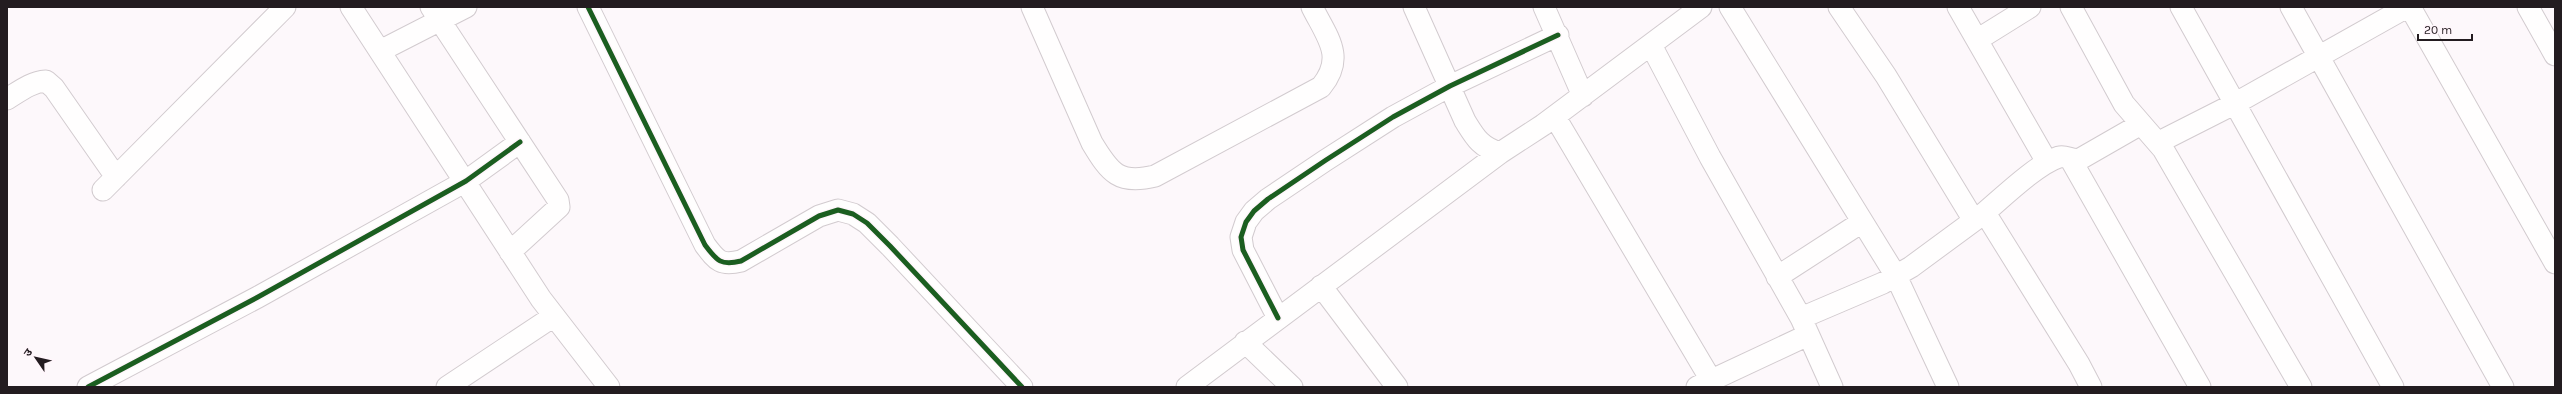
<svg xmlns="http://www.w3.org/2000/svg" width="2562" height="394" viewBox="0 0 2562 394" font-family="Karla,'Noto Sans Devanagari',sans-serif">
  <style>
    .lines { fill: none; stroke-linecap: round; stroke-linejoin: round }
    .minor-casing { stroke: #d2cbcf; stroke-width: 23 }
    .minor { stroke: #fffefe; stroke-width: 21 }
    .cycleway-casing { stroke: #fff6fb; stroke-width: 8 }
    .cycleway { stroke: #1b5e20; stroke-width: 5 }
  </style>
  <rect width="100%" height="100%" fill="#fdf8fb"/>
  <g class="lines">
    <defs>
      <path id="minor" d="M351,7L541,299L609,387
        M431,7L558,200L559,207L510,252
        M588,7L705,245C717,261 721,266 741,261L819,216L838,210L853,214L867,223L890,246L1022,387
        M1032,7L1092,143C1110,173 1119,185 1155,176L1321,87C1346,57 1327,37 1312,7
        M1414,7L1465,121C1475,137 1480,147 1500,153L1543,125L1701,7
        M1544,7L1583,96
        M1730,7L1896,276L1948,387
        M1839,7L1886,76L1973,219
        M1958,7L2047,162
        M2071,7L2124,104L2163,149L2301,387
        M2181,7L2393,387
        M2291,7L2503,387
        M2410,7L2555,263
        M2528,7L2555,55
        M1977,40L2030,7
        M1651,45L1710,157L1801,318L1832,387
        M380,51L466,7
        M7,99C20,91 31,82 46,81L54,88L116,177
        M1555,117L1711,380
        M2157,140L2161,141L2236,103L2407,7
        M2071,160L2200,387
        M103,190L285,7
        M1983,214C2002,198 2037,164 2059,157C2066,155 2072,161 2080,159L2141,124
        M1777,277L1862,222
        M1321,286L1397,387
        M1278,318L1243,250L1241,237L1246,222L1254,211L1268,199L1326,160L1393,117L1450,86L1558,35
        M1801,318L1883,283L1911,267L1983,214L1987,216L2079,364L2091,387
        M1245,342L1292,387
        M88,387L258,297L466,181L520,142
        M447,387L554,316
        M1187,387L1500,153
        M1697,387L1808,335"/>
    </defs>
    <use href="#minor" class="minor-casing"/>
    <use href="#minor" class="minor"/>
    <defs>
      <path id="cycleway" d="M588,7L705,245C717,261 721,266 741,261L819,216L838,210L853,214L867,223L890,246L1022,387
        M1278,318L1243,250L1241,237L1246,222L1254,211L1268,199L1326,160L1393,117L1450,86L1558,35
        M88,387L258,297L466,181L520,142"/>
    </defs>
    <use href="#cycleway" class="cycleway-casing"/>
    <use href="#cycleway" class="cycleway"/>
  </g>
  <rect width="2562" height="394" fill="none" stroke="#231c20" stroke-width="16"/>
  <g transform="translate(36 358) rotate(304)" stroke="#fff6fb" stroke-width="3" paint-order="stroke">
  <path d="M0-3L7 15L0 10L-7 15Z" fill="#231c20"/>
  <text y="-6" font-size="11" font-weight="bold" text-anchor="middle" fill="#231c20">उ</text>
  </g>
  <path d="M2418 34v6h54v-6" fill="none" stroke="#231c20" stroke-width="2"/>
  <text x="2424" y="34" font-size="12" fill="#231c20" stroke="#fff6fb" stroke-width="3" paint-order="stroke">20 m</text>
</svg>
